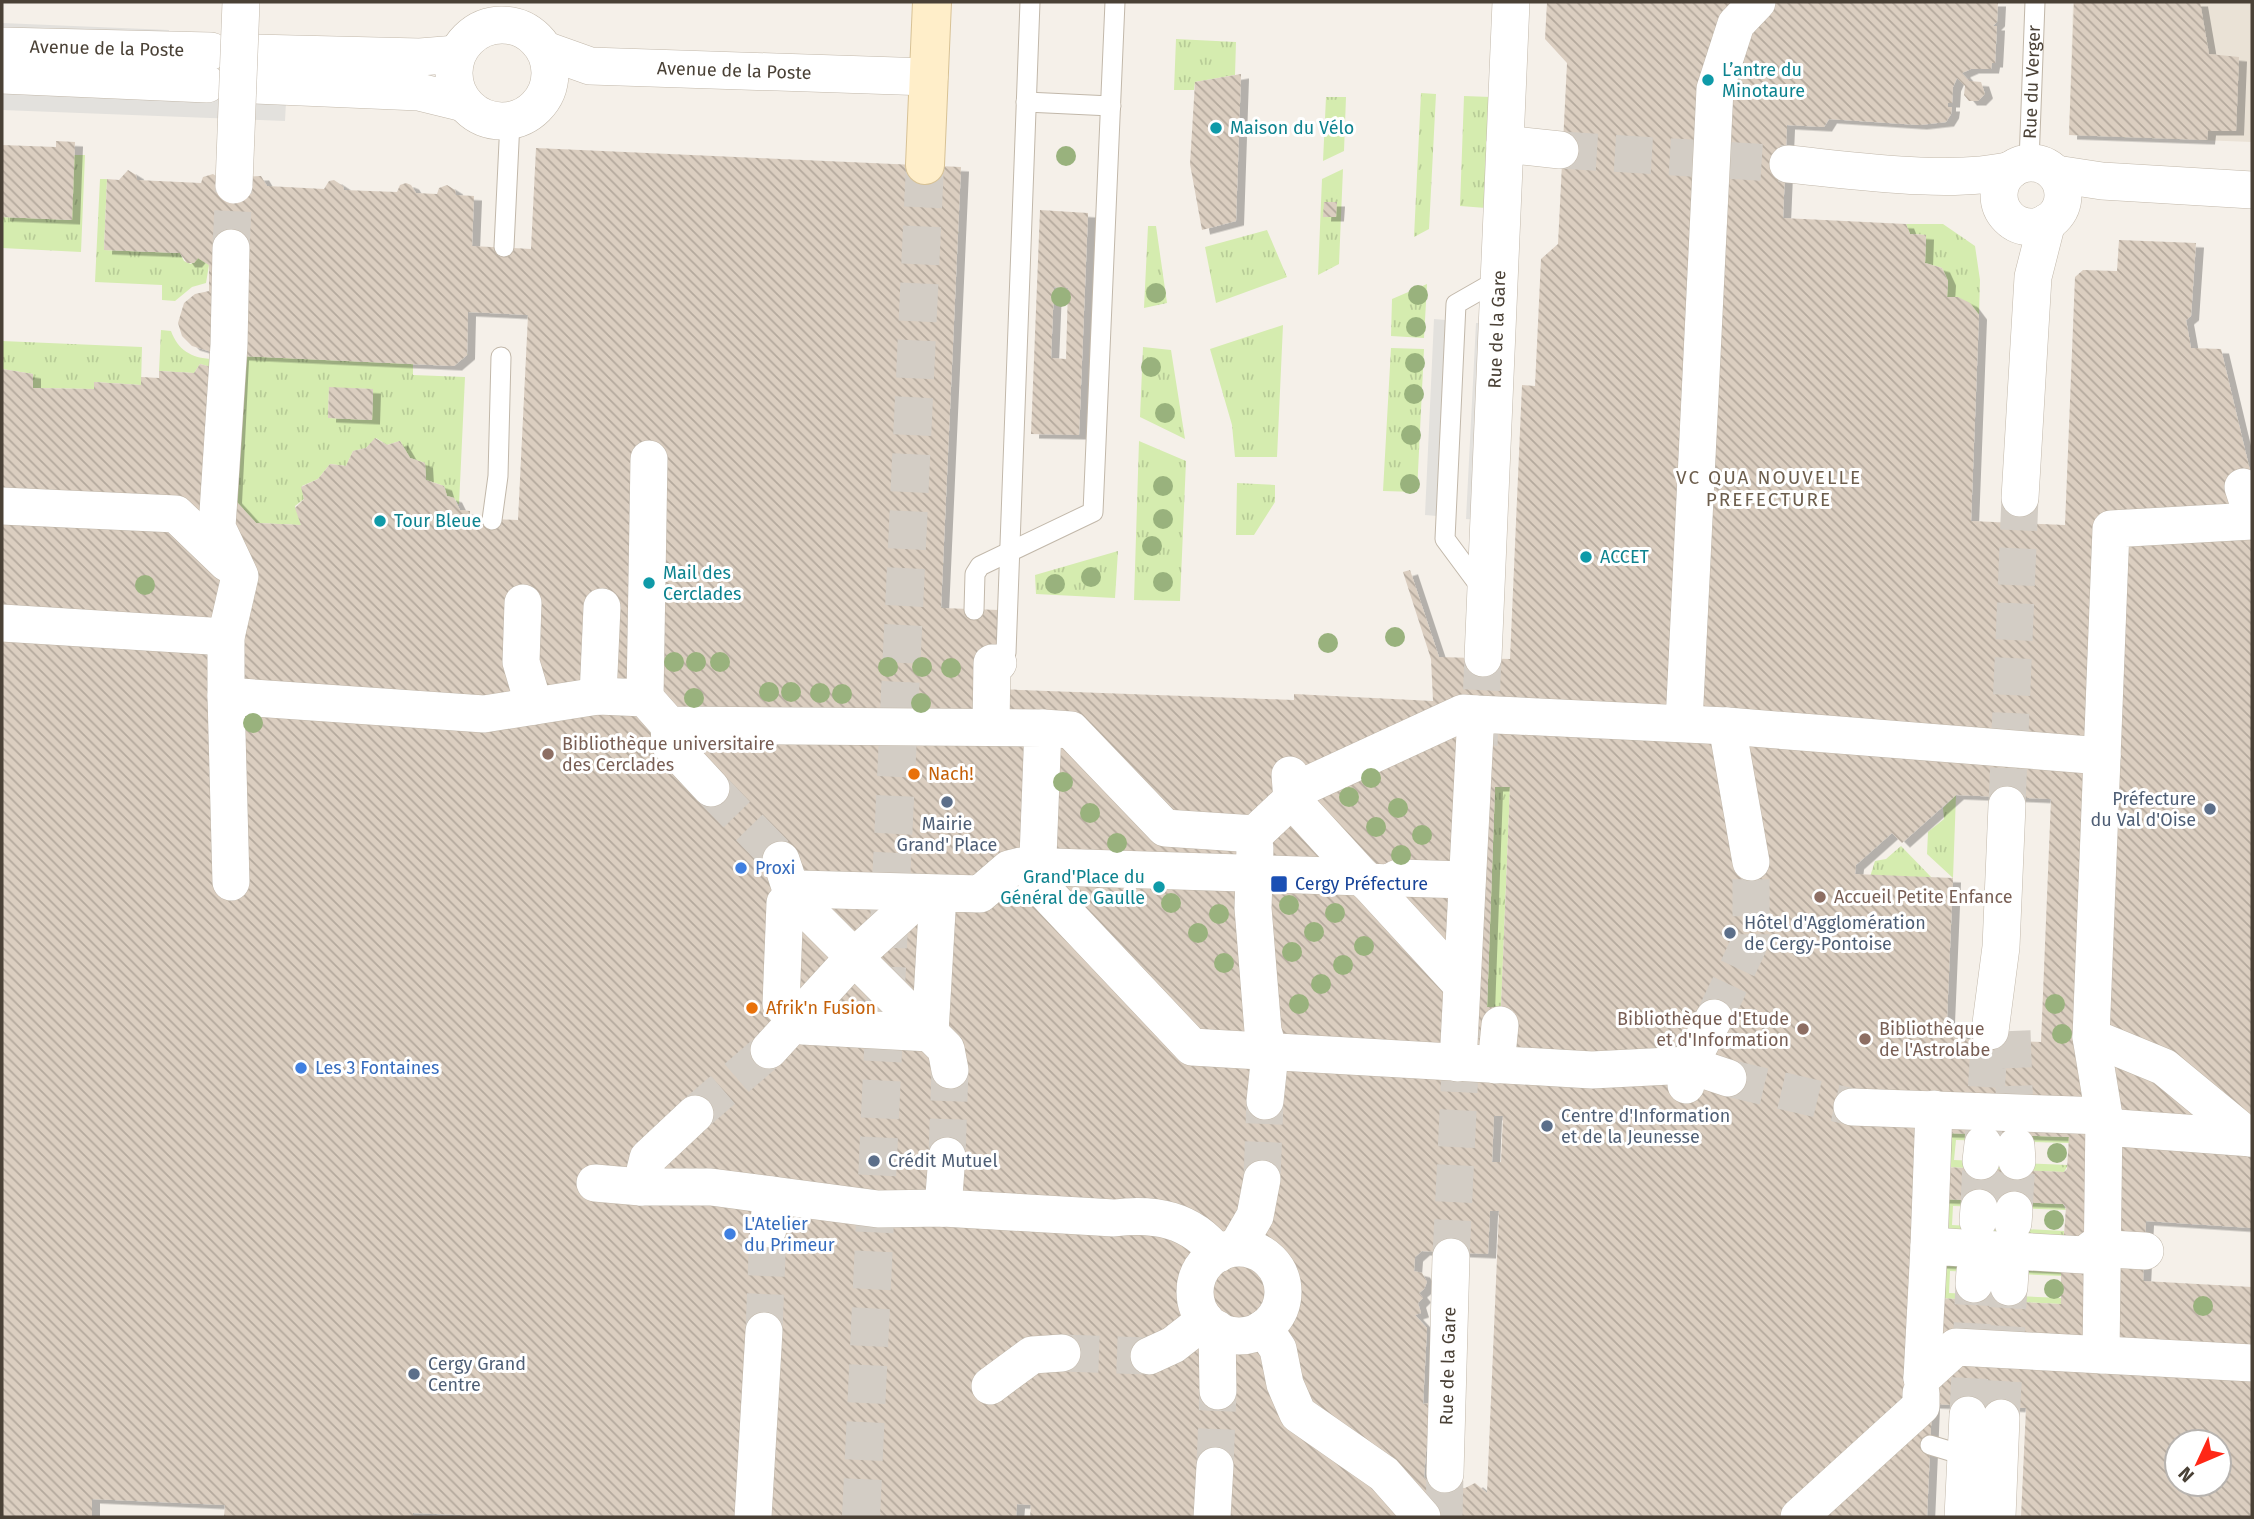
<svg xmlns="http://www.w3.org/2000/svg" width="2254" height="1519" viewBox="0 0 2254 1519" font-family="'Fira Sans',sans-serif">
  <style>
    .residential { fill: #eae2d6 }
    .grass { fill: url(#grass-tufts); fill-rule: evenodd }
    .parking { fill: #e3e1dd }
    .building { fill: url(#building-back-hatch); fill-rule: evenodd; filter: url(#shadow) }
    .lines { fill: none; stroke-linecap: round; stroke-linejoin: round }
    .street-tunnel { stroke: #d3cdc5; stroke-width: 37; stroke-dasharray: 37 18; stroke-linecap: butt }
    .secondary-tunnel { stroke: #d3cdc5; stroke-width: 38; stroke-dasharray: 38 19; stroke-linecap: butt }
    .lane-casing { stroke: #c2b8aa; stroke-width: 21 }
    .street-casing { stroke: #c2b8aa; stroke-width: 38 }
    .secondary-casing { stroke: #d8c295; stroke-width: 40 }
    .lane { stroke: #fff; stroke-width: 19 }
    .street { stroke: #fff; stroke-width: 37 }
    .secondary { stroke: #ffeec9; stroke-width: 38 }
    .street-bridge-casing { stroke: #c2b8aa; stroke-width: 38; stroke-linecap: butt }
    .street-bridge { stroke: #fff; stroke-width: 37 }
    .tree { fill: #99b27d }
    .culture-dot { fill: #0f9aa8; stroke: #fff; stroke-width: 2.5 }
    .education-dot { fill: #8d6e63; stroke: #fff; stroke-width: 2.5 }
    .food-dot { fill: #e8710a; stroke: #fff; stroke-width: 2.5 }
    .service-dot { fill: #5c6f8a; stroke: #fff; stroke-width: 2.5 }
    .shop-dot { fill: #3f7fe0; stroke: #fff; stroke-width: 2.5 }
    .transit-dot { fill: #1a4fb4; stroke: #fff; stroke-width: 2.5 }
    .labels { text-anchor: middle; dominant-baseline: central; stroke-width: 6; stroke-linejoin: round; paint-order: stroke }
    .street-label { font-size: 18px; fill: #4a4136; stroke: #fff }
    .culture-label { font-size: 18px; fill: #0d838f; stroke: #fff; text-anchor: start }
    .education-label { font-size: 18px; fill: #785e54; stroke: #fff; text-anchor: start }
    .food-label { font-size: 18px; fill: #c56008; stroke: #fff; text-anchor: start }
    .service-label { font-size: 18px; fill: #4e5e75; stroke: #fff; text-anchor: start }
    .shop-label { font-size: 18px; fill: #366cbe; stroke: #fff; text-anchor: start }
    .transit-label { font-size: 18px; fill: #164399; stroke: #fff; text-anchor: start }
    .neighbourhood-label { font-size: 19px; letter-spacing: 2px; fill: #6d5e4d; stroke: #fff }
  </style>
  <defs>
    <pattern id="grass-tufts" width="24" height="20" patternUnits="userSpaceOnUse" patternTransform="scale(1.75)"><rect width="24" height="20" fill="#d5ecaf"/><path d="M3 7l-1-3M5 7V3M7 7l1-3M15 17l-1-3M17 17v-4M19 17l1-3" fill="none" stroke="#b8cc97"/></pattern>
    <pattern id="building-back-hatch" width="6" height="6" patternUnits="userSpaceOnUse" patternTransform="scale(1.75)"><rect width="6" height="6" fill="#dbcec0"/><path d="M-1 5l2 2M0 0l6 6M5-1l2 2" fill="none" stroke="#b4a99d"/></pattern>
    <filter id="shadow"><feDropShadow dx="8" dy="4.5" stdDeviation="0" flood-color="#0004"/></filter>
  </defs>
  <rect width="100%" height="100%" fill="#f5f0e9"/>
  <path class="residential" d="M2073,2H2252V142L2069,135Z"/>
  <path class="grass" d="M1176,39L1236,42L1235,75L1195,82L1194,90H1174Z
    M1421,93L1436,94L1429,229L1414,237Z
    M1464,96L1491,97L1486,208L1460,206Z
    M1326,97H1346L1344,151L1323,161Z
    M74,155H85L81,252L2,248V217L71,220Z
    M1343,169L1339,264L1318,275L1322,179Z
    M100,179H107L104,250L180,253L184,261L191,264L198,257L209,265L206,283L192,287L175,301L162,300V285L95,282Z
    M1906,224H1943L1975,246L1980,280L1979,315C1970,303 1963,297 1947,297L1948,281L1942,268L1925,263L1926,235L1910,234Z
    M1148,226H1156L1167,303L1144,308Z
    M1267,230L1287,277L1216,303L1205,247Z
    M1427,284L1424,338L1391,336L1392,299Z
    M1283,325L1277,457H1235L1232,425L1210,349Z
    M161,330L171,331C178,350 191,358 212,359L211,367L200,364L194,373L159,371Z
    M2,341L142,347L141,385L94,382V389L33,388V374L2,369Z
    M1143,347L1171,350L1185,439L1140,417Z
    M1391,348L1424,349L1417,492L1383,491Z
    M241,356L413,364V375L465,377L459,505L454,498L447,496L444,486L426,480L425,463L410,458L400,441L387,445L376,438L366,448L353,451L346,466L330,464L318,479L302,486L304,499L295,506L301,525L256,523L234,499ZM329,388L373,389L372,420L328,418Z
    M1139,441L1186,461L1180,601L1134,600Z
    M1237,483L1275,485V502L1254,535H1236Z
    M1118,551L1115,598L1036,594L1035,575Z
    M1495,787H1510L1501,1007H1487Z
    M1956,795L1953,878L1927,854L1928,832L1944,819L1943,808Z
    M1901,846L1932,878L1863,899L1875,861L1886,859Z
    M1944,1133L2069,1137V1143L1956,1140L1954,1160L2068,1165L2064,1172L1942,1167Z
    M1941,1199L2063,1204L2066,1210L1953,1206L1952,1225L2064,1231V1235L2062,1237L1940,1232Z
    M1938,1264L2061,1270L2063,1276L1950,1271L1949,1293L2062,1298L2061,1304L1937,1298Z"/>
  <path class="parking" d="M2,23L169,30L168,47L2,39Z
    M2,92L286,102L285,121L2,110Z
    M1434,319L1446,320L1437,516L1425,515Z
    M1476,323H1488L1478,520L1466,519Z"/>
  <path class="building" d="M1547,2H1998L1997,22L1993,26H1997L1995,63H1992L1991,69H1971L1962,73L1969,81L1981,82L1985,94L1978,101H1969L1964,95L1965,86L1957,78L1953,87L1952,103H1948V107H1952L1951,114L1946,122L1919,125L1829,119L1824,127L1787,125L1783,218L1906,224L1910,234L1926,235L1925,263L1942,268L1948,281L1947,297H1958L1970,303L1979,315L1971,521L2065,525L2075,277L2083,270L2117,271L2119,240L2196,243L2191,316L2186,320L2191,348L2221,349L2252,479V1228L2146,1221L2143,1281L2252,1287V1517H2021L2026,1408L1932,1404L1927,1517H1030L1031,1505L1017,1504L1016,1517H507L413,1513V1517H224L225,1505L92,1499V1517H2V369L33,374V388L94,389V382L141,385V377L159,378V371L194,373L200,364L211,367L212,352L192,346L182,336L178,323L184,303L195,294L209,291V265L198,258L194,263H187L180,253L104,250L107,179L119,180L128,170L136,175L137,180L201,183L203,177L213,174L219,178L261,176L267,186L324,189L329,181L334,180L343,186L344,190L397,192L400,185L406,183L411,185L416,193L437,194L439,188L447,185L455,190L456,195L474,196L472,246L531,249L536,148L961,167L941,608L999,610L996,689L1294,700V694L1433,701L1431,659L1403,572L1410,570L1439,657L1510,659L1522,385L1535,386L1541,259L1558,244L1567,63L1545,39ZM468,312L528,315L518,520L470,518V511L460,510L454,498L447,496L444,486L426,480L425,463L410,458L400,441L387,445L375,438L366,448L353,451L346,466L330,464L318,479L301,487L304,499L295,508L301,525L256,523L234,499L241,356L454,366L467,355ZM1495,787H1510L1501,1007H1487ZM1956,795L2051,799L2041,1042L1967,1039L1947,1019L1953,878L1855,874L1856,865L1892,833L1902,843ZM1494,1116H1503L1501,1162H1492ZM1944,1133L2069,1137L2067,1169L2064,1172L1942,1167ZM1941,1199L2063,1204L2066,1207L2064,1235L2062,1237L1940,1232ZM1490,1211H1499L1487,1493L1475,1483L1465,1488L1432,1486L1424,1477L1430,1403L1423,1404L1427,1328L1415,1315L1421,1313L1418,1303L1423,1298L1419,1293L1424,1289L1427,1282L1422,1273L1414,1271L1415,1257L1422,1251L1488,1254ZM1938,1264L2061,1270V1304L1937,1298ZM2177,1442H2219V1484H2177Z
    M2074,2H2200L2209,54L2239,57L2236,131H2208L2207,140L2069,135Z
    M1241,74L1236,221L1202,230L1190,164L1195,82Z
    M56,141L75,142L72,220L2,217V145L56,147Z
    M1324,202H1337L1336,217H1323Z
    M1040,210L1088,213L1079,435L1031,434ZM1054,287L1068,288L1066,359L1051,358Z
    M329,387L373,389L372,420L328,418Z"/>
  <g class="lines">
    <path class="street-tunnel" d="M1560,150L1788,164
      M231,248L234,185
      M1479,745L1483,658
      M711,788L781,860
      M2007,805L2020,498
      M1714,1018L1751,940V862
      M2012,1031L2016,1145
      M1728,1078L1852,1107
      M695,1114L769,1050
      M1983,1142L1990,1031
      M947,1156L950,1070
      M1262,1179L1265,1101
      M1979,1208L1981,1161
      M2014,1210L2017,1161
      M1451,1257L1462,1030
      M764,1331L768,1229
      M1062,1353L1149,1356
      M1968,1415L1974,1284
      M2001,1418L2009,1287
      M1215,1466L1218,1391
      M1444,1517L1445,1474"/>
    <path class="secondary-tunnel" d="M861,1517L925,165"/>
    <defs>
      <g id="lane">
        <path d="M1026,102L1111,106"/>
        <path id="s1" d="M2029,162L2035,2"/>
        <path d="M504,247L510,121"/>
        <path d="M492,520L498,476L501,357"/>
        <path d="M1482,589L1445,539L1456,304L1498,280"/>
        <path d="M974,610L975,574L980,566L1093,512L1115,2"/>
        <path d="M1006,653L1030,2"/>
        <path d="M1930,1445L1973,1458"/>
      </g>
      <g id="street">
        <circle cx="502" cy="73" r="48"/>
        <path id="s2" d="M2,46L211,51"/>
        <path id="s3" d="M545,50L590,66L929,77"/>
        <path d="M253,53L420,57L457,54"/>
        <path d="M2,75L207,84"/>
        <path d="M254,85L419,92L464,103"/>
        <path d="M1505,144L1560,150"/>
        <circle cx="2031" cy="195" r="32"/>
        <path d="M1788,164C1850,170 1952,185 2011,170"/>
        <path d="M2056,174L2102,181L2252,190"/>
        <path d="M2243,487L2252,515"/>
        <path d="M2020,498L2033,277L2047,222"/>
        <path d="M2,506L176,514L227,563"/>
        <path d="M523,603L521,662L534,706"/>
        <path d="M2,623L226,637"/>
        <path id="s4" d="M1483,658L1511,2"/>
        <path d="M226,696V637L240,576L217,527L229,345L231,248"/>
        <path d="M598,696L602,607"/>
        <path d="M645,698L649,459"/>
        <path d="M1684,723L1715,89L1736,24L1757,2"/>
        <path d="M669,725L670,744L711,788"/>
        <path d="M991,726L992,663H998"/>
        <path d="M1727,726L1751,862"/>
        <path d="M1043,728L1071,730L1165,828L1255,834L1307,785L1463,713L1476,714"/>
        <path d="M1290,775L1292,800L1461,984"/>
        <path d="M1255,848L1253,908L1263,1031L1270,1054L1265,1101"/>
        <path d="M781,860L793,896L946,1049L950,1070"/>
        <path d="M231,882L226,696L484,714L598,696L645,698L669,725L1043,728L1037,883L1192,1047L1592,1070L1689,1065L1728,1078"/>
        <path d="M1367,882L1389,883L1398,878L1467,880"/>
        <path d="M938,894L930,1033L802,1026L781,1004L785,903L799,889L980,894L1009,869L1021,866L1363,877"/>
        <path d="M1990,1031L2001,947L2007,805"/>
        <path d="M2091,1037L2164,1067L2250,1138"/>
        <path d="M769,1050L854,957L923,894"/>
        <path d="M1458,1063L1476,714L1727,726L2102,756"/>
        <path d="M1496,1065L1500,1025"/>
        <path d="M1686,1085L1689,1065L1714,1018"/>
        <path d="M1852,1107L2104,1116"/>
        <path d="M2104,1127L2252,1138"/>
        <path d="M2016,1146L2017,1161"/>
        <path d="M1981,1161L1983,1144"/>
        <path d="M595,1183L641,1187H711L878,1209L943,1208L1114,1218C1155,1213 1191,1219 1218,1254"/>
        <path d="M641,1187L648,1158L695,1114"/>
        <path d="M943,1208L947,1156"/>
        <path d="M1978,1221L1979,1208"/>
        <path d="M2013,1223L2014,1210"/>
        <path d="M768,1229L772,1195"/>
        <path d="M1929,1246L1934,1109"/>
        <path d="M1237,1247L1255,1216L1262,1179"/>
        <circle cx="1239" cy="1292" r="44"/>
        <path d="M1974,1284L1975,1271"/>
        <path d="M2009,1287L2010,1272"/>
        <path d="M1264,1328L1278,1349L1285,1384L1298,1414L1384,1474L1422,1517"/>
        <path d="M1217,1329L1218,1391"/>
        <path d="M2101,1355L2104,1116L2091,1037L2111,529L2252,521"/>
        <path d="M1149,1356L1173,1345L1205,1320"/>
        <path d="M1922,1378L1929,1246L2084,1255L2093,1248L2145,1251"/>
        <path d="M1922,1378L1956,1347L2252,1363"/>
        <path d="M990,1386L1032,1355L1062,1353"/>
        <path id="s5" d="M1445,1474L1451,1257"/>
        <path d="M753,1517L764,1331"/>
        <path d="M1212,1517L1215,1466"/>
        <path d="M1799,1517L1921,1406V1393"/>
        <path d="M1963,1517L1968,1415"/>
        <path d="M1997,1517L2001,1418"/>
      </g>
      <path id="secondary" d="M925,165L932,2"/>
    </defs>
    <use href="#lane" class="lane-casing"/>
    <use href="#street" class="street-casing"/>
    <use href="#secondary" class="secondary-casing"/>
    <use href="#lane" class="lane"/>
    <use href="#street" class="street"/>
    <use href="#secondary" class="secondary"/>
    <defs>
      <path id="street-bridge" d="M234,185L241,2"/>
    </defs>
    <use href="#street-bridge" class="street-bridge-casing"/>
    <use href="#street-bridge" class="street-bridge"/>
  </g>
  <g class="tree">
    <circle cx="1066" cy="156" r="10"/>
    <circle cx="1156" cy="293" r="10"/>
    <circle cx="1418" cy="295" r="10"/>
    <circle cx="1061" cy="297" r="10"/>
    <circle cx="1416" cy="327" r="10"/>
    <circle cx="1415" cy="363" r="10"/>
    <circle cx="1151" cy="367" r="10"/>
    <circle cx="1414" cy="394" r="10"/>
    <circle cx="1165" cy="413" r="10"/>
    <circle cx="1411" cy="435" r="10"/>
    <circle cx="1410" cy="484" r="10"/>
    <circle cx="1163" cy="486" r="10"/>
    <circle cx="1163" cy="519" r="10"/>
    <circle cx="1152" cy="546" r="10"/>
    <circle cx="1091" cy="577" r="10"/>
    <circle cx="1163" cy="582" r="10"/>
    <circle cx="1055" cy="584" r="10"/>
    <circle cx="145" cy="585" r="10"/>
    <circle cx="1395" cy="637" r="10"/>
    <circle cx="1328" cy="643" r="10"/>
    <circle cx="674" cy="662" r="10"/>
    <circle cx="696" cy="662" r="10"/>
    <circle cx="720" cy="662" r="10"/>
    <circle cx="888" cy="667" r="10"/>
    <circle cx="922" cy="667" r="10"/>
    <circle cx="951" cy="668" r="10"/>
    <circle cx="769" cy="692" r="10"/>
    <circle cx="791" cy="692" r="10"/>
    <circle cx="820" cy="693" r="10"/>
    <circle cx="842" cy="694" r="10"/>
    <circle cx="694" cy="698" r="10"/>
    <circle cx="921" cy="703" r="10"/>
    <circle cx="253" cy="723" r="10"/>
    <circle cx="1371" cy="778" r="10"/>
    <circle cx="1063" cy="782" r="10"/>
    <circle cx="1349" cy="797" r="10"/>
    <circle cx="1398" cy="808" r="10"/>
    <circle cx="1090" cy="813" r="10"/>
    <circle cx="1376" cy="827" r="10"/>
    <circle cx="1422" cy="835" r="10"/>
    <circle cx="1117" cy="843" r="10"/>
    <circle cx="1401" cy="855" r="10"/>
    <circle cx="1171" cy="903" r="10"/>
    <circle cx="1289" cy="905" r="10"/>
    <circle cx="1335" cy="913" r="10"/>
    <circle cx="1219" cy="914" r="10"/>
    <circle cx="1314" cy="932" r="10"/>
    <circle cx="1198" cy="933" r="10"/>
    <circle cx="1364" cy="946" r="10"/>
    <circle cx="1292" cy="952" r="10"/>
    <circle cx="1224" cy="963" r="10"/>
    <circle cx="1343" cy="965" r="10"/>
    <circle cx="1321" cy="984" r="10"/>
    <circle cx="1299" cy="1004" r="10"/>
    <circle cx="2055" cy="1004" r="10"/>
    <circle cx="2062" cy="1034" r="10"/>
    <circle cx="2057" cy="1153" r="10"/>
    <circle cx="2054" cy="1220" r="10"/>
    <circle cx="2054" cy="1289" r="10"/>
    <circle cx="2203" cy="1306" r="10"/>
  </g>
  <g class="culture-dot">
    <circle cx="1708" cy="80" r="7"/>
    <circle cx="1216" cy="128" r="7"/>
    <circle cx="380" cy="521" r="7"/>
    <circle cx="1586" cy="557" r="7"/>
    <circle cx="649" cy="583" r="7"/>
    <circle cx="1159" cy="887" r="7"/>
  </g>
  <g class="education-dot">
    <circle cx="548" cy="754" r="7"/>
    <circle cx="1820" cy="897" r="7"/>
    <circle cx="1803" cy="1029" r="7"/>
    <circle cx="1865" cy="1039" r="7"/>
  </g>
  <g class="food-dot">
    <circle cx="914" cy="774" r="7"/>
    <circle cx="752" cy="1008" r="7"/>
  </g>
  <g class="service-dot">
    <circle cx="947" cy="802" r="7"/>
    <circle cx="2210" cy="809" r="7"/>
    <circle cx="1730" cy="933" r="7"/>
    <circle cx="1547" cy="1126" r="7"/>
    <circle cx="874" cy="1161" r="7"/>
    <circle cx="414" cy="1374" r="7"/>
  </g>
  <g class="shop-dot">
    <circle cx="741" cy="868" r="7"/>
    <circle cx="301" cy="1068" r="7"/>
    <circle cx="730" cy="1234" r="7"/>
  </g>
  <rect class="transit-dot" x="1270" y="875" width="18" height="18" rx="3.5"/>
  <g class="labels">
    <g class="street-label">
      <text stroke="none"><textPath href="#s2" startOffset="105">Avenue de la Poste</textPath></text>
      <text stroke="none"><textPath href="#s3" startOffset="192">Avenue de la Poste</textPath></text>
      <text stroke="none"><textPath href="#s1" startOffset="80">Rue du Verger</textPath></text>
      <text stroke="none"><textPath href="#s4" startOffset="329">Rue de la Gare</textPath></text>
      <text stroke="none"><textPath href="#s5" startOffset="108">Rue de la Gare</textPath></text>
    </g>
    <g class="culture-label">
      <text x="1722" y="70">L’antre du<tspan x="1722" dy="21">Minotaure</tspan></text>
      <text x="1230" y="128">Maison du Vélo</text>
      <text x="394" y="521">Tour Bleue</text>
      <text x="1600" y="557">ACCET</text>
      <text x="663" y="573">Mail des<tspan x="663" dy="21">Cerclades</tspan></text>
      <text x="1145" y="877" text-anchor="end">Grand'Place du<tspan x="1145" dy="21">Général de Gaulle</tspan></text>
    </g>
    <g class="education-label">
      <text x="562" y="744">Bibliothèque universitaire<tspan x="562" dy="21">des Cerclades</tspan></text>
      <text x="1834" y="897">Accueil Petite Enfance</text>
      <text x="1789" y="1019" text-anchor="end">Bibliothèque d'Etude<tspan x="1789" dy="21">et d'Information</tspan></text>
      <text x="1879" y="1029">Bibliothèque<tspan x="1879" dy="21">de l'Astrolabe</tspan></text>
    </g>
    <g class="food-label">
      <text x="928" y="774">Nach!</text>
      <text x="766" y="1008">Afrik'n Fusion</text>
    </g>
    <g class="service-label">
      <text x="2196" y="799" text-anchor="end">Préfecture<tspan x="2196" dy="21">du Val d'Oise</tspan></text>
      <text x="947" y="824" text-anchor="middle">Mairie<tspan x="947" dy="21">Grand' Place</tspan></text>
      <text x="1744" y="923">Hôtel d'Agglomération<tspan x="1744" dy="21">de Cergy-Pontoise</tspan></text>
      <text x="1561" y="1116">Centre d'Information<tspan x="1561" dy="21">et de la Jeunesse</tspan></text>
      <text x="888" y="1161">Crédit Mutuel</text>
      <text x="428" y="1364">Cergy Grand<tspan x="428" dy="21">Centre</tspan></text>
    </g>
    <g class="shop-label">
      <text x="755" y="868">Proxi</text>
      <text x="315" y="1068">Les 3 Fontaines</text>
      <text x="744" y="1224">L'Atelier<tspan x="744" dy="21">du Primeur</tspan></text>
    </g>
    <g class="transit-label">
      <text x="1295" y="884">Cergy Préfecture</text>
    </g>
    <g class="neighbourhood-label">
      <text x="1769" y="477">VC QUA NOUVELLE<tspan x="1769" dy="22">PREFECTURE</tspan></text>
    </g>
  </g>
  <rect width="2254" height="1519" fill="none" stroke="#4a4136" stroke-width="7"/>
  <g transform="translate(2198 1463) rotate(226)"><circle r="33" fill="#ffffff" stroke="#b7b3af" stroke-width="2"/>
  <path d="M0-5L12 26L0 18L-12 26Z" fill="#ff2716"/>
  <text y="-10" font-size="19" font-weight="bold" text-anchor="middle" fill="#4a4136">N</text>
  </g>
</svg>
